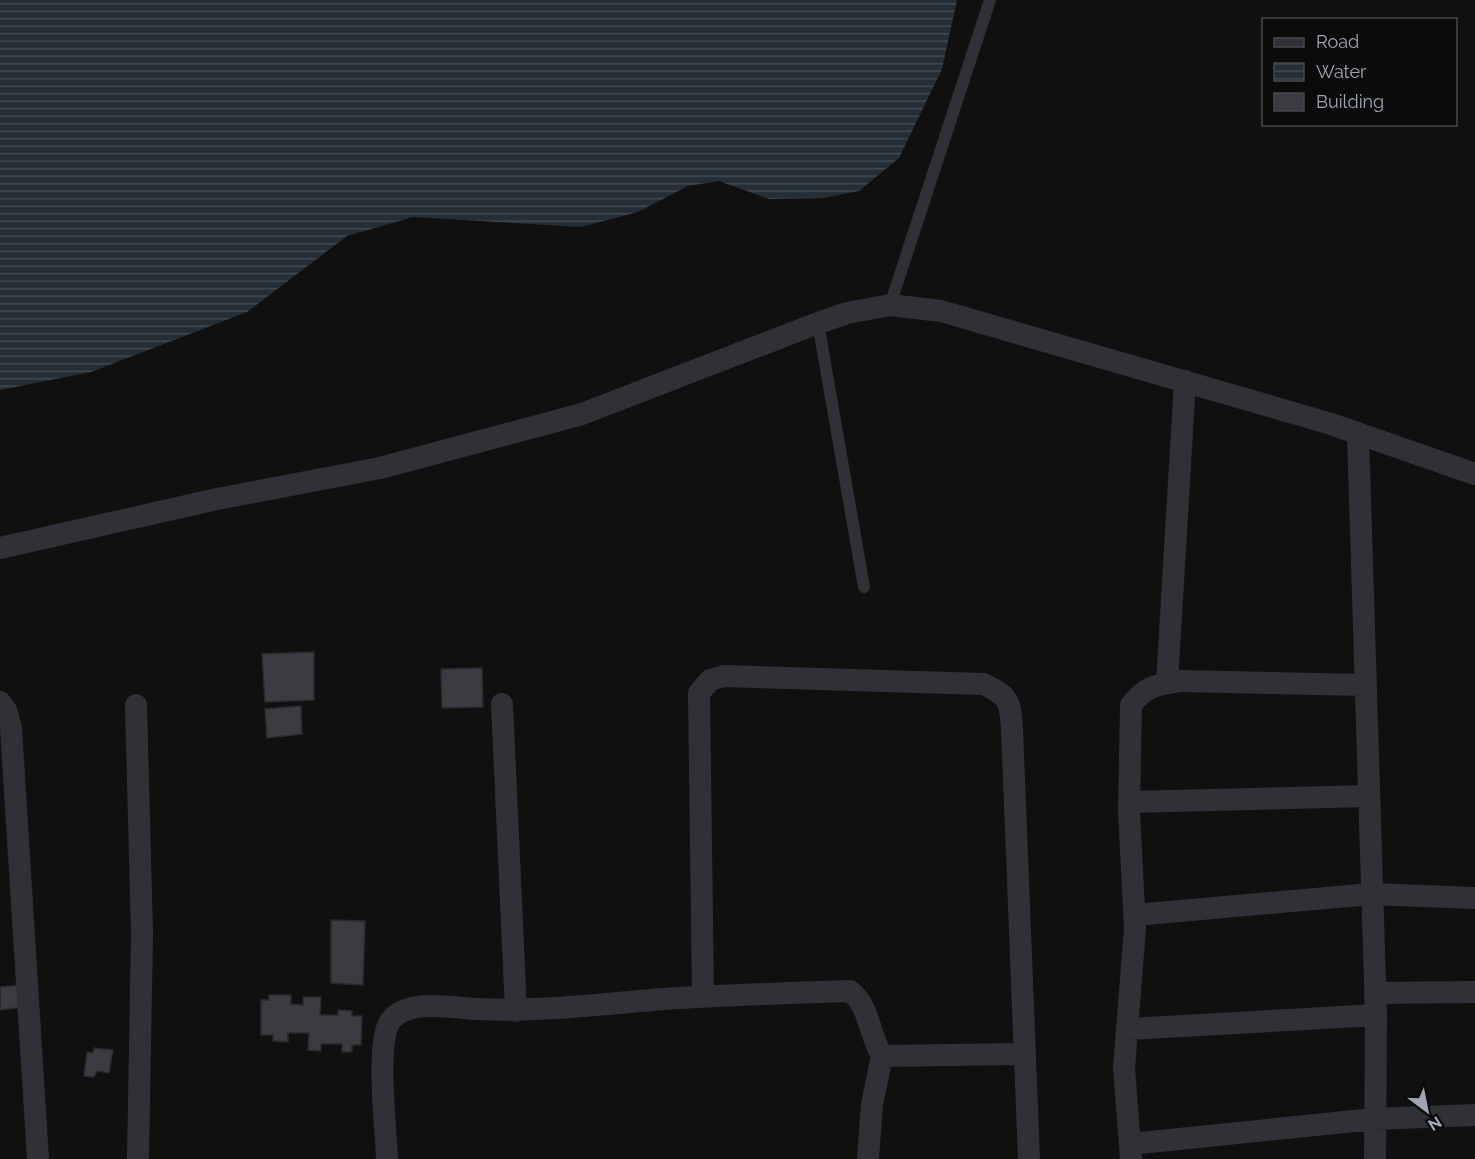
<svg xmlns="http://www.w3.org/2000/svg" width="1475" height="1159" viewBox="0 0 1475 1159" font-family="Raleway,sans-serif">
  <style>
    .water { fill: url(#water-rules) }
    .building { fill: #3b3b41; stroke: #2a292d; stroke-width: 1.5 }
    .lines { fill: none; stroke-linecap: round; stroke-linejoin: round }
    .service { stroke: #303136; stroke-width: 12 }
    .minor { stroke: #303136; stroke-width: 22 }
  </style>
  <defs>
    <pattern id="water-rules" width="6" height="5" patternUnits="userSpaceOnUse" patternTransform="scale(1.5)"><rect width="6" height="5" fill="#262e35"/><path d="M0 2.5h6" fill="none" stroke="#424950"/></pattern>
  </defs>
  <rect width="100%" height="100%" fill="#101011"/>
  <path class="water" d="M0,0H957L942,69L899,158L859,191L823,198L769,199L719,181L688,186L638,212L581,227L413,217L347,236L247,312L91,372L0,390Z"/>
  <path class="building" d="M314,652V700L265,702L262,654Z
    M482,668L483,707L442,708L441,669Z
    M301,706L302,734L267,738L265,709Z
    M331,920L365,921L363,985L331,983Z
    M22,985L24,1007L0,1010V987Z
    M269,995H291V1004L303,1005V997H321L320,1015H338V1010L352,1011V1016H362L361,1045H352V1052H342V1044H321V1051L308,1050L309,1033H288V1042L273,1041V1035H261V1000H269Z
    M94,1048L113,1050L109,1073L97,1071L94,1077L84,1076L87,1052L93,1053Z"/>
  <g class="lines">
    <path class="service" d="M890,305L990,0
      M818,323L864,587"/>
    <path class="minor" d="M1358,433L1376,1015L1375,1159
      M0,548L217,499L380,468L582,414L818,323L847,313L890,305L941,311L1328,423L1475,474
      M1167,683L1185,381
      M0,702L6,710L11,728L38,1159
      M502,704L516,1011
      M136,705L142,934L138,1159
      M1129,802L1368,796
      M1135,915L1371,894L1475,898
      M1375,993L1475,992
      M703,996L699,693L710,680L724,676L983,684C1009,696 1010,700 1012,729L1029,1159
      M1129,1029L1376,1015
      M1130,1144L1374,1119L1475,1115
      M387,1159C386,1130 375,1040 391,1020C409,998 453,1008 478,1009C540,1012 602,1004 664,999C726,995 788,993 850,991C870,1006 869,1035 882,1056L1023,1054
      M868,1159L872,1104L882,1056
      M1131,1159L1124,1068L1135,928L1129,812L1131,705C1147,685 1156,685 1181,681L1364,685"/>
  </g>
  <rect x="1262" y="18" width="195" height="108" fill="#0b0b0c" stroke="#47494f" stroke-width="1.5"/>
  <rect x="1274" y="38" width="30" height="9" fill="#303136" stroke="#47494f" stroke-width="1.5"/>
  <text x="1316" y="48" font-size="18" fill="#a0a5b3">Road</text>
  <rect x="1274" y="63" width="30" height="18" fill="url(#water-rules)" stroke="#47494f" stroke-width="1.5"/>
  <text x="1316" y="78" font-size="18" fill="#a0a5b3">Water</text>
  <rect x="1274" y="93" width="30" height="18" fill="#3b3b41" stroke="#47494f" stroke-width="1.5"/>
  <text x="1316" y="108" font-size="18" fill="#a0a5b3">Building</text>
  <g transform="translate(1427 1111) rotate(148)" stroke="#0b0b0c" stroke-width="4.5" paint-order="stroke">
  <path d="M0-4.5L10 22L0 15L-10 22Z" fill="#a0a5b3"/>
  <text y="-9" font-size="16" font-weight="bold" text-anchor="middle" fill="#a0a5b3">N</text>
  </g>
</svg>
